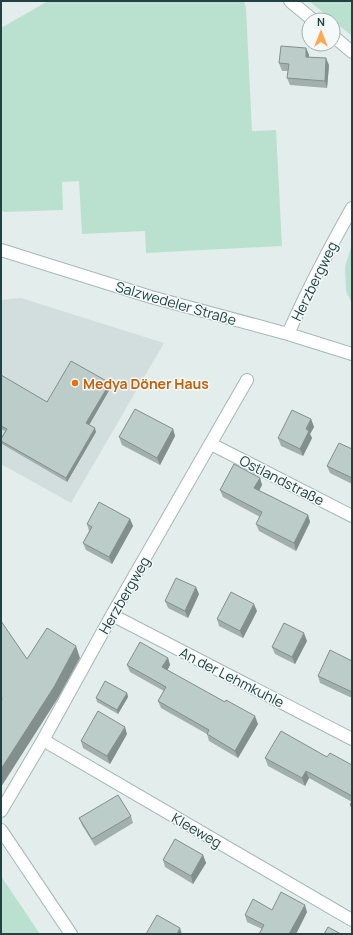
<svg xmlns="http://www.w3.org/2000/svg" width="353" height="935" viewBox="0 0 353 935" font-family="Manrope,sans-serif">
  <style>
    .built { fill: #d1dedd }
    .green { fill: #bae1cf }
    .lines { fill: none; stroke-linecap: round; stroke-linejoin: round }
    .minor-casing { stroke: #a5b7b5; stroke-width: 14 }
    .minor { stroke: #fff; stroke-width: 12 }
    .wall { fill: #a1afad }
    .shaded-wall { fill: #838f8d }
    .building { fill: #bbccc9; stroke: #838f8d }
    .food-dot { fill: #e8710a; stroke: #f4faf9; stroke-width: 1.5 }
    .labels { text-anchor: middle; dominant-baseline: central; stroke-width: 3; stroke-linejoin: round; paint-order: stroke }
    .street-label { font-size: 14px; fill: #204241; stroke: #f4faf9 }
    .food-label { font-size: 14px; font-weight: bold; fill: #c56008; stroke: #f4faf9; text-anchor: start }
  </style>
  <rect width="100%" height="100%" fill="#e3eeec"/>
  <path class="built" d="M21,298L164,343L71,503L1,464V300Z"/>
  <path class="green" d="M48,1H244L246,8L252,131L276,130L282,246L146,253L145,231L82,234L79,181L62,182L63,210L5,212L1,211V28Z
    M309,1H352V36Z
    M352,244V304L346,291L345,267Z
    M1,876L40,934H1Z"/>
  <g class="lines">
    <defs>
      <path id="minor" d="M290,1L313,20
        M333,36L352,52
        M1,250L151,297L288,334L352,354
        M288,334C307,290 329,249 352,208
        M211,444L352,516
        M112,615L352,739
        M43,740L352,920
        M1,811L43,740L112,615L247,380
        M1,830L71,934"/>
    </defs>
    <use href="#minor" class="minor-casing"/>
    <use href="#minor" class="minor"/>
  </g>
  <path class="wall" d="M306,48L309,55V57L329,65L327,88L290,85L287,78L288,71H282L279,63Z
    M1,375L47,402L111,387L89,425L96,432L67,482L2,444L1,439L5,431L1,429Z
    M311,419L314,427L310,434L312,438L303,456L281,446L278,438Z
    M173,429L175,436L160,465L122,445L119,437Z
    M352,449V484L330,473L327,466Z
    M260,478L262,485L259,490L308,515L310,522L296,551L259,531L256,524L260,517L223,497L220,490Z
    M130,519L133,526L112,564L86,550L83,543L89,531L87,524Z
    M199,594L188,618L168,608L165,601Z
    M257,611L243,638L219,626L217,619Z
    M307,641L295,664L275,654L272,647Z
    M168,658L170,665L167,670L258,724L238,758L209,741L207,734L161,708L158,701L164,691L130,672L127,665Z
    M352,661V698L320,683L318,676Z
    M127,693L128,697L118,714L97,702L96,698Z
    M127,734L110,764L83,748L81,741Z
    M327,757L352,765V811L350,805L352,802L309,778L305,786L268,766L265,758Z
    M131,816L133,823L95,846L82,825L79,818Z
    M203,855L206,863L193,884L165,867L163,860Z
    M272,910L307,912L296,934H259L262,929L247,922L245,915Z"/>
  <path class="shaded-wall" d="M306,48L309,55L308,64L306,57Z
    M326,58L329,65L327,88L325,81Z
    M110,383L111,387L88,427L86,423Z
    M311,419L314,427L310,434L312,438L303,456L300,449L306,429Z
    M95,428L96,432L67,482L66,478Z
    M173,429L175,436L160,465L157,458Z
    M260,478L262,485L257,495L254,488Z
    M308,515L310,522L296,551L294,543Z
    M130,519L133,526L112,564L109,557Z
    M196,587L199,594L188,618L185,611Z
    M254,604L257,611L243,638L240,631Z
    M304,633L307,641L295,664L292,657Z
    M76,646L80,658L58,698L1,787V769Z
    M168,658L170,665L165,675L162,667Z
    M127,693L128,697L118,714L117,710Z
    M255,716L258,724L238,758L235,751Z
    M125,727L127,734L110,764L107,756Z
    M306,771L309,778L305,786L302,778Z
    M203,855L206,863L193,884L191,876Z
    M305,905L307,912L296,934H289Z
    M180,928L182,934H177Z"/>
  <path class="building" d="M281,46L306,48V57L326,58L325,81L287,78L289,64L279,63Z
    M71,361L110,383L86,423L95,428L66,478L1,441V439L7,429L1,426V375L47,402Z
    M135,409L173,429L157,458L119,437Z
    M292,410L311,419L306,429L309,431L300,449L278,438Z
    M339,443L352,449V478L327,466Z
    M234,464L260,478L254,488L308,515L294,543L256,524L262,512L220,490Z
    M99,502L130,519L109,557L83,543L92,527L87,524Z
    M176,578L196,587L185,611L165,601Z
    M231,592L254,604L240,631L217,619Z
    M1,621L27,659L47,628L76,646L54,687L1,769V701L2,699L1,696Z
    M284,623L304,633L292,657L272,647Z
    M140,642L168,658L162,667L225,702L226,700L255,716L235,751L207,734L209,730L158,701L166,687L127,665Z
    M330,650L352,661V692L318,676Z
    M105,681L127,693L117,710L96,698Z
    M98,711L125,727L107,756L81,741Z
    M281,731L327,757L330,753L352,765V796L306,771L302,778L265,758Z
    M118,795L131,816L92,839L79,818Z
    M352,801V806L350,805Z
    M175,839L203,855L191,876L163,860Z
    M281,892L305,905L289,934H259L264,925L245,915L253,899L272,910Z
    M157,915L180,928L177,934H146Z
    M328,927L341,934H324Z"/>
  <circle class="food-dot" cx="75" cy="383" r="4"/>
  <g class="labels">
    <g class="street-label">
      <text transform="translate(314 281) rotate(-64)">Herzbergweg</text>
      <text transform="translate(176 303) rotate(16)">Salzwedeler Straße</text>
      <text transform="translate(282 480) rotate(27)">Ostlandstraße</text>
      <text transform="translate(124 595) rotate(-60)">Herzbergweg</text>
      <text transform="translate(232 677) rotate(27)">An der Lehmkuhle</text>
      <text transform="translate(197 830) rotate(30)">Kleeweg</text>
    </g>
    <g class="food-label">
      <text x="83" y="383">Medya Döner Haus</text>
    </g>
  </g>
  <rect width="353" height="935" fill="none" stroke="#204241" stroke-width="4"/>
  <g transform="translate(321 32)"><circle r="19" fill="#f4faf9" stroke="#9fb0af"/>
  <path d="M0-3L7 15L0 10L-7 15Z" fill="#ffa850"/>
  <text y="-6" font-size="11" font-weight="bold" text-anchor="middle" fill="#204241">N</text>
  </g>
</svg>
